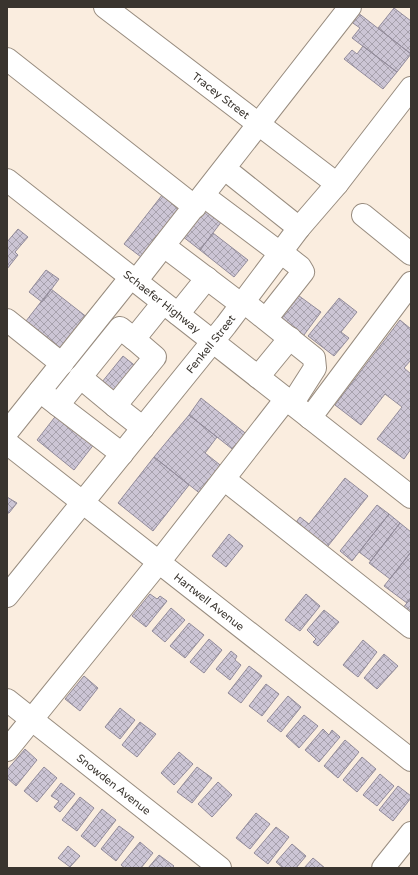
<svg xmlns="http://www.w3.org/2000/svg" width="418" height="875" viewBox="0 0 418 875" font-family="'Varela Round',sans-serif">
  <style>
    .building { fill: url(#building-cross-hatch); stroke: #928b9a }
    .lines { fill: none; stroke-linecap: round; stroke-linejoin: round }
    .minor-casing { stroke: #988c7f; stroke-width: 24 }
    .minor { stroke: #fff; stroke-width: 22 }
    .labels { text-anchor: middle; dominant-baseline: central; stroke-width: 3; stroke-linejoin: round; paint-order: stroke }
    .street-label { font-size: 11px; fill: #39342e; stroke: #fff }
  </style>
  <defs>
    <pattern id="building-cross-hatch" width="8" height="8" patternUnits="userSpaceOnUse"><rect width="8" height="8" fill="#ccc5d5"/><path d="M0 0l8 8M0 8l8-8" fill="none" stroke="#a7a1ad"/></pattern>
  </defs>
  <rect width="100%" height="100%" fill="#faeddf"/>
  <path class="building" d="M394,8L411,21V54L378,28Z
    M357,12L411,54L397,72L352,38L360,28L350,21Z
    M363,46L397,72L383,89L344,59L352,50L357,54Z
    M166,190L186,206L145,260L124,244Z
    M204,207L222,221L200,250L182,236Z
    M18,229L28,237L15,252L18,255L7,269V242Z
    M213,233L248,260L234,277L200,250Z
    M46,270L59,279L42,302L29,292Z
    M51,289L88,318L63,350L26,321Z
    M291,290L321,312L301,339L271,318Z
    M339,298L357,312L341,332L349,338L334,356L308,336Z
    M400,320L411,329V360L404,368L411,374V449L404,459L377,439L402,407L385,394L361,425L335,405Z
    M123,356L138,368L116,394L102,382Z
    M201,398L249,436L236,452L189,415Z
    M58,413L95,443L74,470L37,440Z
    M189,415L217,437L205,453L229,472L207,499L154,457Z
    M154,457L189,485L153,531L118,503Z
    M345,478L368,496L324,551L293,526L300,517L309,524Z
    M7,497L17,503L9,513H7Z
    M377,505L389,514L352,561L340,551Z
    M389,514L400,523L371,561L359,552Z
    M400,523L411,532V552L390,579L369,563Z
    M229,534L243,546L226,567L212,556Z
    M411,552V598L407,603L384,586Z
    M150,594L157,599L160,596L167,601L146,627L132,616Z
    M306,594L320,606L300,631L285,620Z
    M411,598V616L402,609Z
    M171,608L185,620L165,642L152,631Z
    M324,610L339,622L318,646L313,642L316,639L307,630Z
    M189,623L204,635L185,658L170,646Z
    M209,639L222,650L204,673L190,662Z
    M363,640L377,652L358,677L343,665Z
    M231,651L237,656L235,660L241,665L230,680L216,669Z
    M384,654L398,666L377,689L364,678Z
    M249,666L262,676L241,703L228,693Z
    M84,676L98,688L80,711L65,699Z
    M266,684L279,694L262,716L249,706Z
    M288,696L301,707L281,732L267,721Z
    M120,708L135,720L120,739L105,727Z
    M304,715L318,726L299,748L286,736Z
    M140,722L156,734L137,757L122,745Z
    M323,729L329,735L332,730L340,737L319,762L305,750Z
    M345,740L359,752L338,778L324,766Z
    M25,749L37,760L16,786L7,778V770Z
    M179,752L193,764L174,785L161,773Z
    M362,757L376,769L357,792L343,780Z
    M44,767L57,778L37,802L24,791Z
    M197,767L212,778L192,803L177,792Z
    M380,774L394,786L377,806L363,795Z
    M218,782L232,795L212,817L198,804Z
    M61,783L75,794L60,812L54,807L59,801L51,796Z
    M398,786L411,796V798L393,821L379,810Z
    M80,797L94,808L77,831L62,820Z
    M102,809L116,820L95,847L81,836Z
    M256,813L270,824L250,849L236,838Z
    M119,826L134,837L116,861L101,849Z
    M276,827L289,837L268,864L254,853Z
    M140,842L153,853L141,868H125L121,865Z
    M292,844L306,856L296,868H283L276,862Z
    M68,846L80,856L70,867L58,858Z
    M159,855L174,866L172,868H148Z
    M313,858L325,868H304Z"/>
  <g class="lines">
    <defs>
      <g id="minor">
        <path id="s1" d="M105,7L337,184"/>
        <path d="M7,59L195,207"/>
        <path d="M225,169L299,228"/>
        <path id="s2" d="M7,180L411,497"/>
        <path d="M204,196L280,253"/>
        <path d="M363,215L411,254"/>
        <path d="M164,246L242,305"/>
        <path d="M136,281L350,7"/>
        <path d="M244,302L314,358L315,368L292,404"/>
        <path d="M178,314L207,278"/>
        <path d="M266,319L303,272L300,267L281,252"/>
        <path d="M7,320L62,364"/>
        <path d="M80,377L115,406L155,357L134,339"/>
        <path d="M258,377L290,338"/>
        <path d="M40,391L58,405L120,328L134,339L163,303"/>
        <path d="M58,405L122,454"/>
        <path d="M115,406L143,428"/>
        <path d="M310,418L411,283"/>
        <path d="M7,432L131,277"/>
        <path id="s3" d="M7,443L411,760"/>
        <path d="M224,479L411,627"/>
        <path id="s4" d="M7,596L226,325L299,228L337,184L411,88"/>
        <path id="s5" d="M7,700L220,868"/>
        <path d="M7,750L159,562L286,399"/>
        <path d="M383,868L411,833"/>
      </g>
    </defs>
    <use href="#minor" class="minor-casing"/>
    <use href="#minor" class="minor"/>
  </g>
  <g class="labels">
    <g class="street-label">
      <text stroke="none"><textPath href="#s1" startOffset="146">Tracey Street</textPath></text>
      <text stroke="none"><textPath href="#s2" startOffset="197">Schaefer Highway</textPath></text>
      <text stroke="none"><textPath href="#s4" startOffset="324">Fenkell Street</textPath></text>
      <text stroke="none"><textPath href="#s3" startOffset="257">Hartwell Avenue</textPath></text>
      <text stroke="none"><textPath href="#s5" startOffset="136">Snowden Avenue</textPath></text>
    </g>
  </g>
  <rect width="418" height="875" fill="none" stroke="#39342e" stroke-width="16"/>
</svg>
